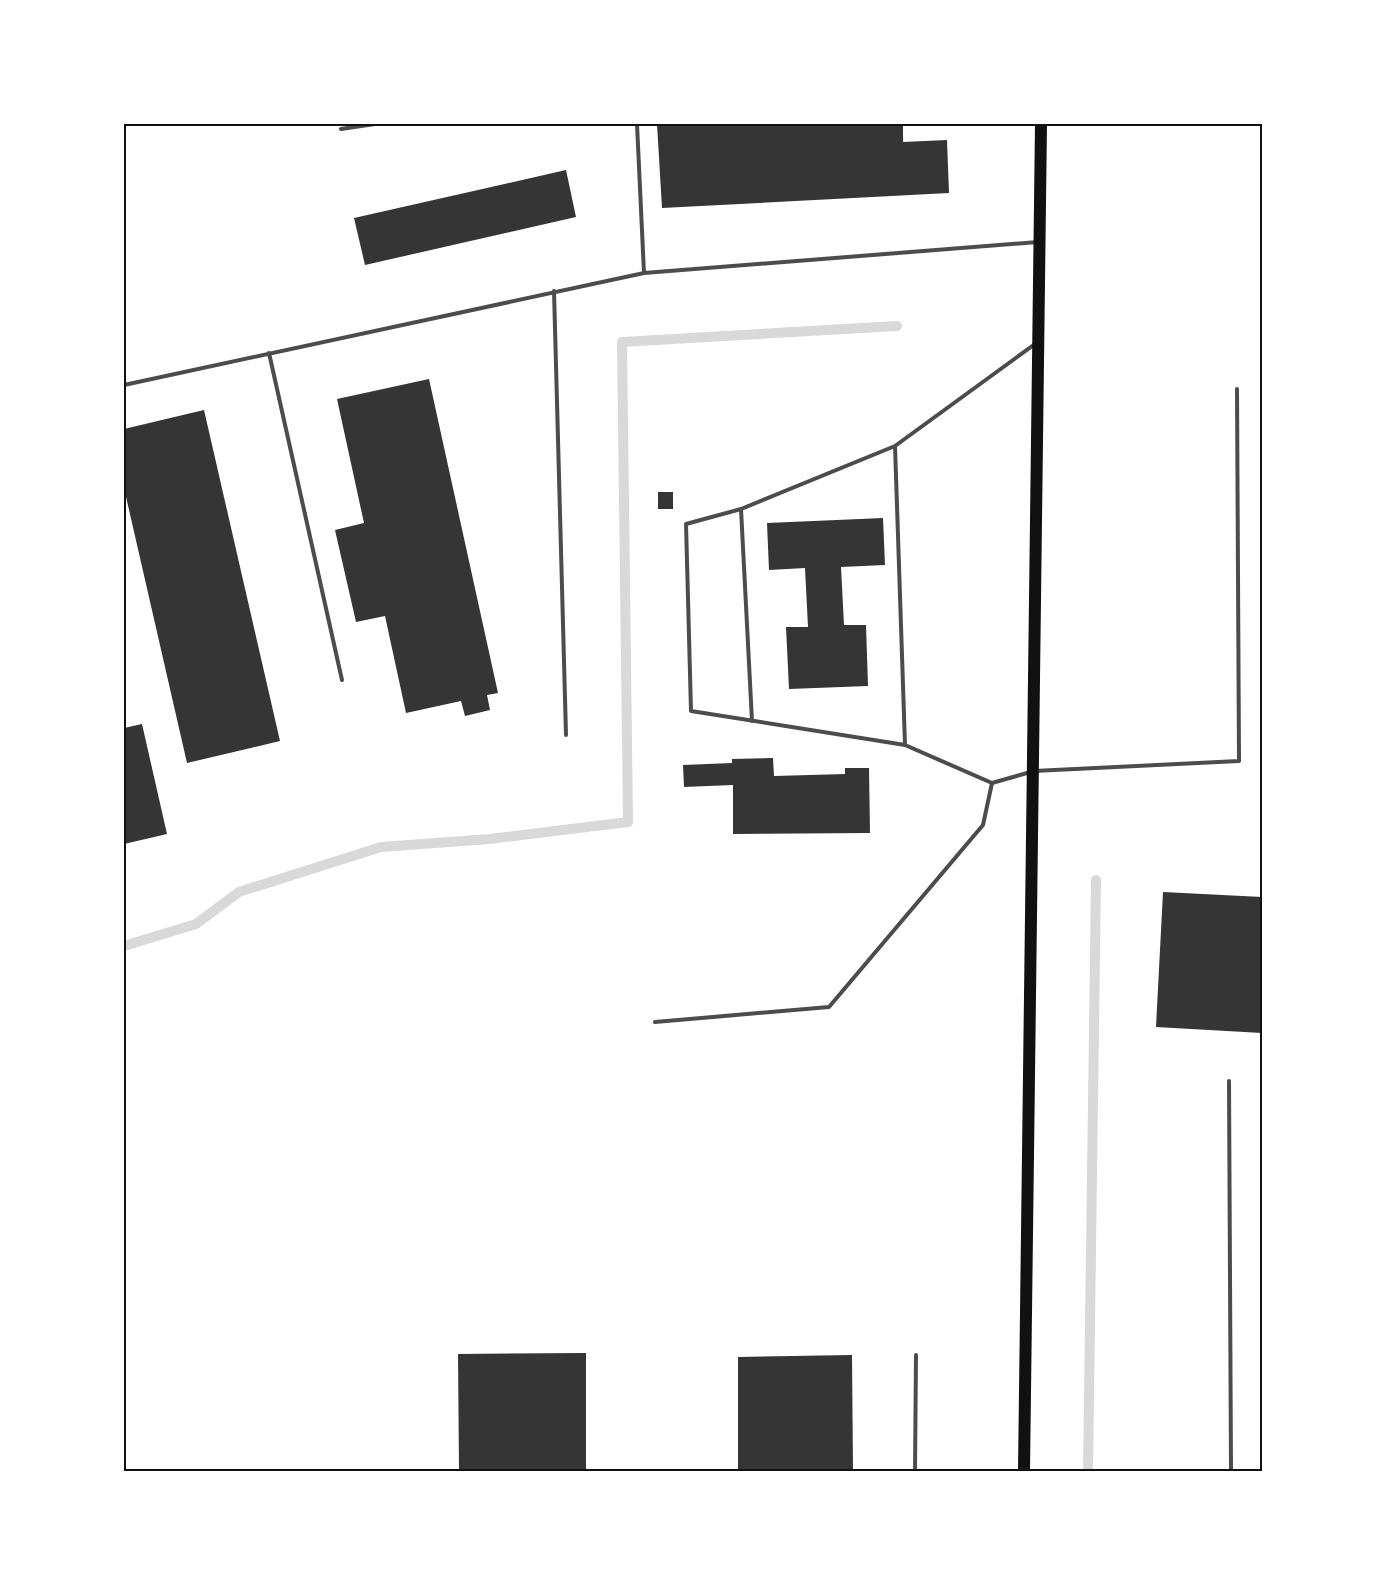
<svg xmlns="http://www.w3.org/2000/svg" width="1386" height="1595" viewBox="0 0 1386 1595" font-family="Raleway,sans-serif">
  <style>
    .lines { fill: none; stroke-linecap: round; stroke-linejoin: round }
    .stream { stroke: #d9d9d9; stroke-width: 10 }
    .building { fill: #353535 }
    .service { stroke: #4c4c4c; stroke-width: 4 }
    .primary { stroke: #111; stroke-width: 12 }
    .neatline { fill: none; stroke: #111; stroke-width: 2 }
  </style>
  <rect width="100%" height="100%" fill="#fff"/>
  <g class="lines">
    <path class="stream" d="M124,946L196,924L239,892L381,847L490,839L628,822L622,342L897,326
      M1088,1471L1096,880"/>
  </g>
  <path class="building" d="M657,124H903V142L947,140L949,193L662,208Z
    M566,170L576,217L365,265L354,218Z
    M429,379L498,693L487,695L490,710L465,716L461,701L406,713L385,616L356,622L335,530L364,523L337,399Z
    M204,410L280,741L187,763L124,488V429Z
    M658,492H673V509H658Z
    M883,518L885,565L841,567L844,625H866L868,686L789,689L786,627H808L805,568L769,570L767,523Z
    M142,724L167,834L124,844V728Z
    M773,758L774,776L845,774V768H869L870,833L733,834V785L684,787L683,765L732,763V759Z
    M1163,892L1262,897V1033L1156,1027Z
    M586,1353V1471H459L458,1354Z
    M852,1355L853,1471H738V1357Z"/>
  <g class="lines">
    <path class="service" d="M637,124L644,273
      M341,129L375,124
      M554,291L566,735
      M1035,344L895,446L741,509L686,524L691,711L905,745L992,783L1034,771L1239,761L1237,389
      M269,353L342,680
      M124,385L644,273L1038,242
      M895,446L905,745
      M741,509L752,721
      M655,1022L829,1007L983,825L992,783
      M1229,1081L1231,1471
      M915,1471L916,1355"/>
    <path class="primary" d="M1024,1471L1041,124"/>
  </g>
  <rect width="1386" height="1595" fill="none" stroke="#ffffff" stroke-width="250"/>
  <rect x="125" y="125" width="1136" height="1345" class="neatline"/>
</svg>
